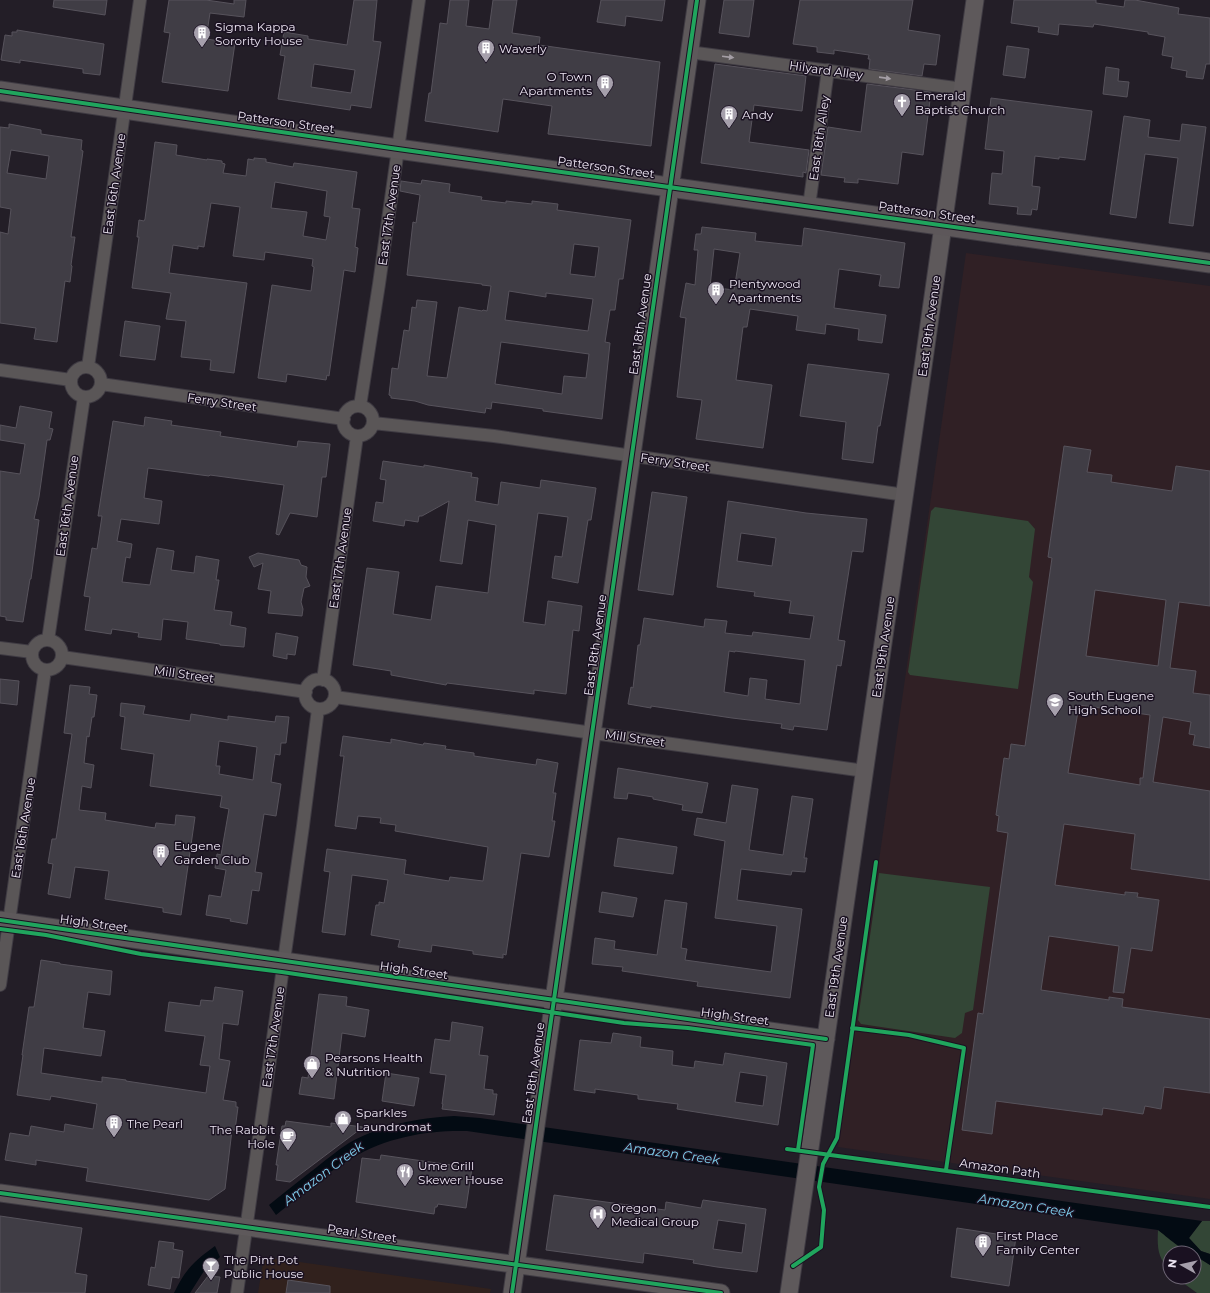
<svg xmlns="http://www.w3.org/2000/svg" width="1210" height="1293" viewBox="0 0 1210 1293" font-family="Montserrat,sans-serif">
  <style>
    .commercial { fill: #31211d }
    .education { fill: #302025 }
    .green { fill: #334636 }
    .water { fill: #030b13 }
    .building { fill: #403d45; stroke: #57535c; fill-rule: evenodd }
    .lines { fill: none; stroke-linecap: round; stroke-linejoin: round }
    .street-casing { stroke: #3f3b43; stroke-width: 14 }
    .secondary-casing { stroke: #3f3b43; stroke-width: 19 }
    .primary-casing { stroke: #3f3b43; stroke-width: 21 }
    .street { stroke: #5a5657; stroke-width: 12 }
    .secondary { stroke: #5e595b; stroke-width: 17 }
    .primary { stroke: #5d575a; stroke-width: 19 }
    .cycleway-casing { stroke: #1a1121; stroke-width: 6 }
    .cycleway { stroke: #20a55d; stroke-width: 4 }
    .oneway { fill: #a49ea5 }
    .labels { text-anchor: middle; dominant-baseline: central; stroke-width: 3; stroke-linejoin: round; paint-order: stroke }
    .poi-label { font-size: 12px; fill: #ede6f3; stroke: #1a1121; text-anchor: start }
    .street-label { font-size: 12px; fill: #ede6f3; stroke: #1a1121 }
    .water-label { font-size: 13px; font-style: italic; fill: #7fd0ee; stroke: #1a1121 }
  </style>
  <rect width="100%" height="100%" fill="#231e27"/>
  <path class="commercial" d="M264,1257L491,1289L490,1293H258Z"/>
  <path class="education" d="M966,253L1210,286V1199L838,1147Z"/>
  <path class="green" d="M935,507L1028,521L1035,529L1029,577L1033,582L1018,689L910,675L908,672L931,511Z
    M879,873L990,887L973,1010L965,1013L962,1033L955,1038L861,1024L858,1020Z
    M1202,1221H1210V1254L1201,1251L1189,1238Z
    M1158,1230L1190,1253H1170V1271C1158,1258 1157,1248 1158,1230Z
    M1194,1255L1210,1265V1293H1197L1175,1277H1194Z"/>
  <path class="water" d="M454,1116L480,1118L1202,1221L1189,1238L1201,1251L1210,1254V1265L1194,1255V1253C1184,1253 1166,1236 1158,1230L467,1131C428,1130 387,1137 352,1158C325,1174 301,1195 276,1215L269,1205C285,1192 301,1179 317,1167C327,1159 338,1150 349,1143C381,1125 417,1118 454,1116Z
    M215,1246L220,1257L204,1271L190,1293H174C185,1270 194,1261 215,1246Z"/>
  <path class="building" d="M54,0H107L105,15L53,7Z
    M169,0H206L234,4V0H246L244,17L210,13L206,39L235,43L228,91L162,82L170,33L164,32Z
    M354,0H377L373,41L381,42L371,108L351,105L350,110L278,99L285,56L280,55L284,32L308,36V39L347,45ZM314,64L355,70L351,93L311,87Z
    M450,0H469L466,26L489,29L493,0H517L512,33L540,37L539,45L660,62L651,146L548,134L552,106L503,99L498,132L425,121L429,93H431L440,23L447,24Z
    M601,0H665L662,21L626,16L625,26L597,22Z
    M724,0H754L749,37L719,33Z
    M800,0H913L908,30L940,35L936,65L924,64L922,76L869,69L870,59H868L869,55L834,50V54L817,52V47L793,44Z
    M1014,0H1096V3L1124,7L1125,0H1135L1179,8L1178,14L1210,18V64H1206L1203,79L1186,77L1187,71L1171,68L1173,57L1162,55L1165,37L1148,34V32L1094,24L1093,27L1059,24L1058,35L1038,32L1039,27L1011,23Z
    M17,30L104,44L100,75L83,73V69L20,60V63L1,60L5,35L12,36V32H17Z
    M1007,46L1029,49L1025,78L1003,75Z
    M715,64L806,76L802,111L754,105L749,142L809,150L806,173L803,172V177L701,163Z
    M1106,67L1119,69L1118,81L1129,82L1127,97L1103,94Z
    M867,84L931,92L923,155L902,152L898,184L858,179V183L844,182L845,178L821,175L828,127L861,132Z
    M991,98L1092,111L1085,160L1059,157V159L1035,156L1032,186L1040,187L1037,210L1032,209L1031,215L1017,214L1018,207L989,204L992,173L1002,174L1004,151L985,149Z
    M1124,116L1150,120L1148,137L1180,141L1182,124L1206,127L1193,226L1169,223L1178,158L1145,154L1136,218L1110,214Z
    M9,124L41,130V134L82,140L81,150L83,151L71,237H75L71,265L72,266L70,282L65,281L57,342L34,339L36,328L0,323V232L8,234L11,209L0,207V127L9,128ZM11,150L49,156L46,179L7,173Z
    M155,142L177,145L176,155L207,160V159L222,161V163L225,164L223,173L246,176L248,159L254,160V158L266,159V162L293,167L294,163L302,164L357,172L352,208L360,209L355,247L358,248L355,272L344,270L329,376L327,375L326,380L287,374L286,382L258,378L272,285L311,291L314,267L312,266L313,259L265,252L264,260L233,256L240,207L211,203L204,247L198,246V249L173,245L169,273L247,283L234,373L210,370L211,360L181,357L186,321L166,319L171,293L132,288L139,237H137L139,220L144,221L145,219ZM275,182L327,191L324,216L330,217L326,240L303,236L307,212L271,208Z
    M422,180L450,184L449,192L482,197L481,200L506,203V201L532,204V201L558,204L557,210L631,220L623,279H619L615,310H610L605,342L610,343L602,419L543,411V409L492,402L491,409L486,408L485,413L428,405L415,401L391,398V396L389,395L392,368L398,369L404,330L409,331L412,307L416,308L417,300L437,302L427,376L447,378L459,307L482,311L483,310L487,311L491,286L482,285V284L407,275L413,222L416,223L420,195L400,191L401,181L421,184ZM574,244L599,247L595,277L570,274ZM509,291L546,297V293L593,299L588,331L505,320ZM501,342L589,354L586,378L564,376L562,394L495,384Z
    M702,227L756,233L755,241L802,246L804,228L905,243L899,288L879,286L881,275L839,269L834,308L886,315L882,343L858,340L859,329L826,324L825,334L796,330L798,316L750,309L747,327H743L736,380L772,385L763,448L696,439L702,400L677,397L686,318L680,317L686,283L695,285L698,250H694L696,234H701ZM714,249L740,253L734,290L710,287Z
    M125,321L160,326L155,360L120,356Z
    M808,364L889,374L880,426H878L873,463L842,459L846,422L800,416Z
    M20,406L52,412L49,428L53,429L50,440H47L39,497L34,519L39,520L31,579H30L23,622L6,620V617L0,616V471L20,474L25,444L0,440V425L16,428Z
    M145,417L172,421L171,425L221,432L220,436L297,447L298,441L330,444L326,477H322L317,517L290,513L279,535L276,534L284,485L210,475L209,476L148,468L144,498L162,501L159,524L121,519L117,541L132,544L130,558L126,557L122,582L150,585L157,548L174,551L171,570L194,573L196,556L219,560L216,580H219L214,610L232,612L230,625L246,628L244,647L220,645V644L186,639L188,622L163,619L161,640L138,637L139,633L112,629L111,634L85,630L90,597L84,596L92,548L97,549L102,516H98L113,421L144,426Z
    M1064,446L1091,450L1087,472L1112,475L1111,482L1172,491L1176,466L1210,471V606L1179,602L1170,668L1196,671L1193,693L1210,695V748L1193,745L1195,735L1189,734L1191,722L1163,717L1153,782L1210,791V880L1131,869L1135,834L1064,824L1055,885L1125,895V892L1138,893L1137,897L1159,900L1152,951L1131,948L1124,993L1113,992L1119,946L1049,936L1041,990L1109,1000V997L1123,999L1122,1007L1210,1019V1093L1164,1087L1161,1109L1145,1106L1143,1114L1103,1108L1102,1115L996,1101L992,1134L962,1130L978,1013L983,1014L1008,833L997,831L999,816L996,815L1004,758L1009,759L1011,744L1025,746L1052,558L1048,557ZM1095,590L1166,600L1158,666L1086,656ZM1079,705L1150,715L1143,778H1140V785L1068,773Z
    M383,461L424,467V465L472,473L471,477L478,478L475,501L498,505L501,482L540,488L541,480L596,488L591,520H588L578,583L552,578L555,556L562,557L568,517L538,513L523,622L545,625L548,601L582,606L579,631L573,630L566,694L534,690V694L447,683L446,685L391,675V671L353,665L367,568L399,572L393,614L431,620L436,586L488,593L496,525L468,520L462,564L440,561L449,501L422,516H419L418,522L405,520L404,526L373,521L376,502L383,503L386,480L380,479Z
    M652,492L687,497L673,595L638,590Z
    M728,501L806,513L867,519L863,552L852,551L838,640L845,641L841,666L837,665L827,730L794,726L793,730L781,728L782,724L732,718L651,706V708L628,704L631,687L633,688L638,645H640L644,618L704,627L705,619L727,621L725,633L752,636L753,632L810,639L814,616L789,613L791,601L754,596L755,592L717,587ZM741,533L776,538L772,566L737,561ZM729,651L735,652V651L805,660L800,704L765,699L767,680L750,678L748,696L724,692Z
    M258,553L299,560L301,565L307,567L306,577L310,586L304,588L301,602L303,609L302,616L268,613L271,591L258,589L263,563L254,567L249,557Z
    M276,633L298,637L295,655L287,654V659L273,656Z
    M0,679L19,681L17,705L0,703Z
    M70,685L90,687L89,694L97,695L94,717H92L89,737L87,736L84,763L94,765L91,788L82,786L79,810L106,813L105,820L155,828L156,823L175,825L176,815L195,817L181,915L163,912V908L105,899L109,871L75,867L70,898L48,894L53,864L48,863L52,839H56L72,734L64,733Z
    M121,703L145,706L143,714L190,721L191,714L228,720V716L275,722L276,716L289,717L286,743H281L280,755L275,754L271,782L281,784L276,816L264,814L255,872L262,873L259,891L252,890L247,924L230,921L231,919L206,915L209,895L221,897L226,870L215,868L217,854L221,855L229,809L220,807L222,796L150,786L154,754L121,749L125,717L120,716ZM219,741L257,747L253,780L219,774L220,766H216Z
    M343,736L391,743V739L423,745L424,743L446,746L445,749L474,753V756L536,765L537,759L558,763L553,793H556L552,821H555L549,857L521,853L506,955L503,954V958L473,954V951L432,945L431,952L398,947L400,940L371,935L376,905H379V902L384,903L388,880L352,875L345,935L322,932L330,872L324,871L327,849L406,860L404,874L449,881L450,877L483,881L488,847L395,831L396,825L380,823L381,818L358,816L356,829L335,826L344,756H340Z
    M618,768L708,783L702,813L682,810L683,805L653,799V797L628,793L627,799L614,798Z
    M732,785L758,789L749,850L783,855L792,796L813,799L804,858H807L805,872L792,871L791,875L741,869L737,900L802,909L790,998L697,986L698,982L622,971L623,967L592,964L595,938L615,941L614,949L657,955L665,900L687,903L681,948L687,949L685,960L771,972L777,926L715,918L725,841L694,835L697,818L726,823Z
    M618,838L677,847L673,874L614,866Z
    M602,892L637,898L633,917L599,912Z
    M41,960L60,963V964L112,971L110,995L88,992L83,1028L105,1031L101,1056L44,1048L41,1073L102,1082V1077L126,1080V1081L206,1093L210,1066L200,1065L205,1036L165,1031L169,1002L200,1006L201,1000L213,1001L215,987L243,991L238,1025L223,1023L219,1059L230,1061L223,1100L236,1102V1107H238L235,1130H232L225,1189L209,1200L86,1181L88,1168L36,1160V1165L5,1160L10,1133L29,1136L31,1126L64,1132L65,1124L93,1129L97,1104L51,1096L50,1100L17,1095L23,1055H22L29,1007H34Z
    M319,994L347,997L346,1006L369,1010L365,1037L342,1033L334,1099L299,1094L302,1077L308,1078Z
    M452,1022L483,1027L479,1055L488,1056L484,1089L493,1090V1094H497L494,1115L442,1109L443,1104H442L446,1075L430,1073L435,1039L450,1041Z
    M613,1033L641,1037L640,1047L673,1051L672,1065L694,1068L695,1061L723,1065L725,1053L787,1063L778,1125L677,1109L678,1104L638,1099V1095L595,1089V1093L574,1090L580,1040L611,1043ZM740,1072L767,1076L763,1106L735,1102Z
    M386,1073L419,1078L414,1106L382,1101Z
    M286,1121L331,1127V1123L363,1127L290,1182L276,1180L278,1165H276L282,1126H285Z
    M381,1155L472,1168L466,1208L438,1204L437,1207H435L434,1214L356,1202L362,1158L380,1160Z
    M554,1195L665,1210L666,1202L701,1208L703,1200L766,1209L757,1272L717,1267L693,1263L694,1260L644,1253L643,1263L546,1250ZM718,1220L746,1224L742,1253L713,1249Z
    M0,1216L82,1228L75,1273L87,1275L85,1293H0Z
    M957,1228L1016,1237L1009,1286L951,1277Z
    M159,1241L174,1243L173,1249L183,1251L179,1278L172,1277L170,1289L148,1285L151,1267L155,1268Z
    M208,1276L220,1277L217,1293H195Z
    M288,1280L330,1286V1293H286Z"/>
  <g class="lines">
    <defs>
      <path id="street" d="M689,52L963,89
        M809,206L828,70
        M88,367L140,0
        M71 382a15 15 0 1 1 30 0a15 15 0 1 1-30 0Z
        M0,370L71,380
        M101,384L344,419
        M360,406L379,284L419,0
        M343 421a15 15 0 1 1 30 0a15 15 0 1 1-30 0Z
        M373,423L494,436L905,495
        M32 655a15 15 0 1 1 30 0a15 15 0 1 1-30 0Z
        M48,640L84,397
        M0,648L32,652
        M62,657L306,692
        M305 694a15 15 0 1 1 30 0a15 15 0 1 1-30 0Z
        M323,680L357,436
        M335,697L865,771
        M0,985L45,670
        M237,1293L303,826L318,709"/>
      <path id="secondary" d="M0,920L826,1039
        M0,1193L721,1293
        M512,1293L697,0
        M789,1293L924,360L975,0"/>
      <path id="primary" d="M0,91L398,149L1210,263"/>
    </defs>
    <use href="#street" class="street-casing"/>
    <use href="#secondary" class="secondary-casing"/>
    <use href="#primary" class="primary-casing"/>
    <use href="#street" class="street"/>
    <use href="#secondary" class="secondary"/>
    <use href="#primary" class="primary"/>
    <defs>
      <path id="cycleway" d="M0,91L398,149L1210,263
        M0,920L826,1039
        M0,929L46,935L141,954L282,972L624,1023L688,1028L813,1045L798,1150
        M852,1028L909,1035L964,1048L946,1170
        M787,1149L1210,1207
        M0,1193L721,1293
        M793,1266L821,1247L824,1210L819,1187L823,1164L837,1138L876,862
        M512,1293L697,0"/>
    </defs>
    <use href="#cycleway" class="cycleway-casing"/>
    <use href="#cycleway" class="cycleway"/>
  </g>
  <defs><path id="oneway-solid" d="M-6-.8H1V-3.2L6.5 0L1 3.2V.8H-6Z"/></defs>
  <g class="oneway">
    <use href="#oneway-solid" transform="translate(728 57) rotate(7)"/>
    <use href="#oneway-solid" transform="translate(885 78) rotate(8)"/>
  </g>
  <defs>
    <symbol id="building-pin" viewBox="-11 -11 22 30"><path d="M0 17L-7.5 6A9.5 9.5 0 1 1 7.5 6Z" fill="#a6a0ac" stroke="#1a1121"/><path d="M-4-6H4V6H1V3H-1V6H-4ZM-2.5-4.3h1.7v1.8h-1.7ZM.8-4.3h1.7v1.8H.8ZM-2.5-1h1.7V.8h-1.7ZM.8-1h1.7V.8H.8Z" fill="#fff"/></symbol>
    <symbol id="church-pin" viewBox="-11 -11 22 30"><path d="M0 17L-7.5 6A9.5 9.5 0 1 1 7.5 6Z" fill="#a6a0ac" stroke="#1a1121"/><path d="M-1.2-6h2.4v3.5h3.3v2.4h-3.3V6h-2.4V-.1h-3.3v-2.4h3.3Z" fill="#fff"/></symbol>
    <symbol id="school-pin" viewBox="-11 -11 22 30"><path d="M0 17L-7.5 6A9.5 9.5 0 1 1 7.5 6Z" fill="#a6a0ac" stroke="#1a1121"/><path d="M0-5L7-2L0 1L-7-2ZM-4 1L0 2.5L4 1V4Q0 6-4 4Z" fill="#fff"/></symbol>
    <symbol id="shop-pin" viewBox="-11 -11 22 30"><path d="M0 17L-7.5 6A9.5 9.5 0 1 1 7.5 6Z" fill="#a6a0ac" stroke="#1a1121"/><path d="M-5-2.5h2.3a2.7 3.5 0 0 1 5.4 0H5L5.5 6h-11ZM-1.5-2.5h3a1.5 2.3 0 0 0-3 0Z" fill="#fff"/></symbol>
    <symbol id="cafe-pin" viewBox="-11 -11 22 30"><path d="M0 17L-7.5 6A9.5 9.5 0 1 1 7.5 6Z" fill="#a6a0ac" stroke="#1a1121"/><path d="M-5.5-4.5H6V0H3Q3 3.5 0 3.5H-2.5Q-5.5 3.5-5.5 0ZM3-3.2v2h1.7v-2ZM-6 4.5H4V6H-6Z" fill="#fff"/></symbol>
    <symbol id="restaurant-pin" viewBox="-11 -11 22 30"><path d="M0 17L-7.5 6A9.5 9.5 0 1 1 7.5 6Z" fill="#a6a0ac" stroke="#1a1121"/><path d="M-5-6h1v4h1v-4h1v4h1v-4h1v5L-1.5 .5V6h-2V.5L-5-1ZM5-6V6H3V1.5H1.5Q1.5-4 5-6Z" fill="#fff"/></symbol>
    <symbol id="hospital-pin" viewBox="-11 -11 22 30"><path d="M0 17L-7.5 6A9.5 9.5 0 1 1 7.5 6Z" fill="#a6a0ac" stroke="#1a1121"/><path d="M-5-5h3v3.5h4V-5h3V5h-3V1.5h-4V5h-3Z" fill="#fff"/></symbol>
    <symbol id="bar-pin" viewBox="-11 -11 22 30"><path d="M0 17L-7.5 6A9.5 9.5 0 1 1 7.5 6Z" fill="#a6a0ac" stroke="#1a1121"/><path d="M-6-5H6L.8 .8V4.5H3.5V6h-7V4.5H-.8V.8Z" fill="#fff"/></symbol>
  </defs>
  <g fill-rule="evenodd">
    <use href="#building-pin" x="192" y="23" width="20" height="27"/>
    <use href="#building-pin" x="476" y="38" width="20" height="27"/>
    <use href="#building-pin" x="595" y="73" width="20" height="27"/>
    <use href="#church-pin" x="892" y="92" width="20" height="27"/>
    <use href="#building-pin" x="719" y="104" width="20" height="27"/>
    <use href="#building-pin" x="706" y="280" width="20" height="27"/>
    <use href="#school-pin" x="1045" y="692" width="20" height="27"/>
    <use href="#building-pin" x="151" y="842" width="20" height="27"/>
    <use href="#shop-pin" x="302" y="1054" width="20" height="27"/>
    <use href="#shop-pin" x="333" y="1109" width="20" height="27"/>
    <use href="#building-pin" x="104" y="1113" width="20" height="27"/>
    <use href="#cafe-pin" x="278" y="1126" width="20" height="27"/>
    <use href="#restaurant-pin" x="395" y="1162" width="20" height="27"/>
    <use href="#hospital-pin" x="588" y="1204" width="20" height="27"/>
    <use href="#building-pin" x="973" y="1232" width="20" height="27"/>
    <use href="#bar-pin" x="201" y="1256" width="20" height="27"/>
  </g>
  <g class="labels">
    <g class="poi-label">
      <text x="215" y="26">Sigma Kappa<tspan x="215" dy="14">Sorority House</tspan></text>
      <text x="499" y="48">Waverly</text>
      <text x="592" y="76" text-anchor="end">O Town<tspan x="592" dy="14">Apartments</tspan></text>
      <text x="915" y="95">Emerald<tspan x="915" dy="14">Baptist Church</tspan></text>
      <text x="742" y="114">Andy</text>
      <text x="729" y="283">Plentywood<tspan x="729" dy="14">Apartments</tspan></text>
      <text x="1068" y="695">South Eugene<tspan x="1068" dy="14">High School</tspan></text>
      <text x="174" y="845">Eugene<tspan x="174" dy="14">Garden Club</tspan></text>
      <text x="325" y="1057">Pearsons Health<tspan x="325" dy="14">&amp; Nutrition</tspan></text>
      <text x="356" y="1112">Sparkles<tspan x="356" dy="14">Laundromat</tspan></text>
      <text x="127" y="1123">The Pearl</text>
      <text x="275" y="1129" text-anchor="end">The Rabbit<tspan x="275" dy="14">Hole</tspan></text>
      <text x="418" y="1165">Ume Grill<tspan x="418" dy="14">Skewer House</tspan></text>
      <text x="611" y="1207">Oregon<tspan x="611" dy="14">Medical Group</tspan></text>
      <text x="996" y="1235">First Place<tspan x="996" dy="14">Family Center</tspan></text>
      <text x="224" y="1259">The Pint Pot<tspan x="224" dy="14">Public House</tspan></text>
    </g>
    <g class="street-label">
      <text transform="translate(826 70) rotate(8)">Hilyard Alley</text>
      <text transform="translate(286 122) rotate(8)">Patterson Street</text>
      <text transform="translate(819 138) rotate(-82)">East 18th Alley</text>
      <text transform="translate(606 167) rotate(8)">Patterson Street</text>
      <text transform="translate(114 184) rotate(-82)">East 16th Avenue</text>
      <text transform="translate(927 212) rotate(8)">Patterson Street</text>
      <text transform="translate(389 215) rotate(-82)">East 17th Avenue</text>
      <text transform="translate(640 324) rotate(-82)">East 18th Avenue</text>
      <text transform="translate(929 326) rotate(-82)">East 19th Avenue</text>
      <text transform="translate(222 402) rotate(8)">Ferry Street</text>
      <text transform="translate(675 462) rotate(8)">Ferry Street</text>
      <text transform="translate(67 506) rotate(-82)">East 16th Avenue</text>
      <text transform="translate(340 558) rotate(-82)">East 17th Avenue</text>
      <text transform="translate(595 645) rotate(-82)">East 18th Avenue</text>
      <text transform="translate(883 647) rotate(-82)">East 19th Avenue</text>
      <text transform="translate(184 674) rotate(8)">Mill Street</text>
      <text transform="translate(635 738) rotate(8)">Mill Street</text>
      <text transform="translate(23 828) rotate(-81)">East 16th Avenue</text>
      <text transform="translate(94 923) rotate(8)">High Street</text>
      <text transform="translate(836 967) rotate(-82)">East 19th Avenue</text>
      <text transform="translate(414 970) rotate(8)">High Street</text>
      <text transform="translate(735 1016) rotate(8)">High Street</text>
      <text transform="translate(273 1037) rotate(-82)">East 17th Avenue</text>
      <text transform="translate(533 1073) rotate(-82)">East 18th Avenue</text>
      <text transform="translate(1000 1168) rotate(8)">Amazon Path</text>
      <text transform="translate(362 1233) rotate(8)">Pearl Street</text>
    </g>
    <g class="water-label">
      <text transform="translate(672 1153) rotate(8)">Amazon Creek</text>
      <text transform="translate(323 1173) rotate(-37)">Amazon Creek</text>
      <text transform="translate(1026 1205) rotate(9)">Amazon Creek</text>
    </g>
  </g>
  <g transform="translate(1182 1265) rotate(278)"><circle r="19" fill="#1a1121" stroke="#6e6675"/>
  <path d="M0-3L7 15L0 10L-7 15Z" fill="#a6a0ac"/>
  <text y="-6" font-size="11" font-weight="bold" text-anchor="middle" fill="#ede6f3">N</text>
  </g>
</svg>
